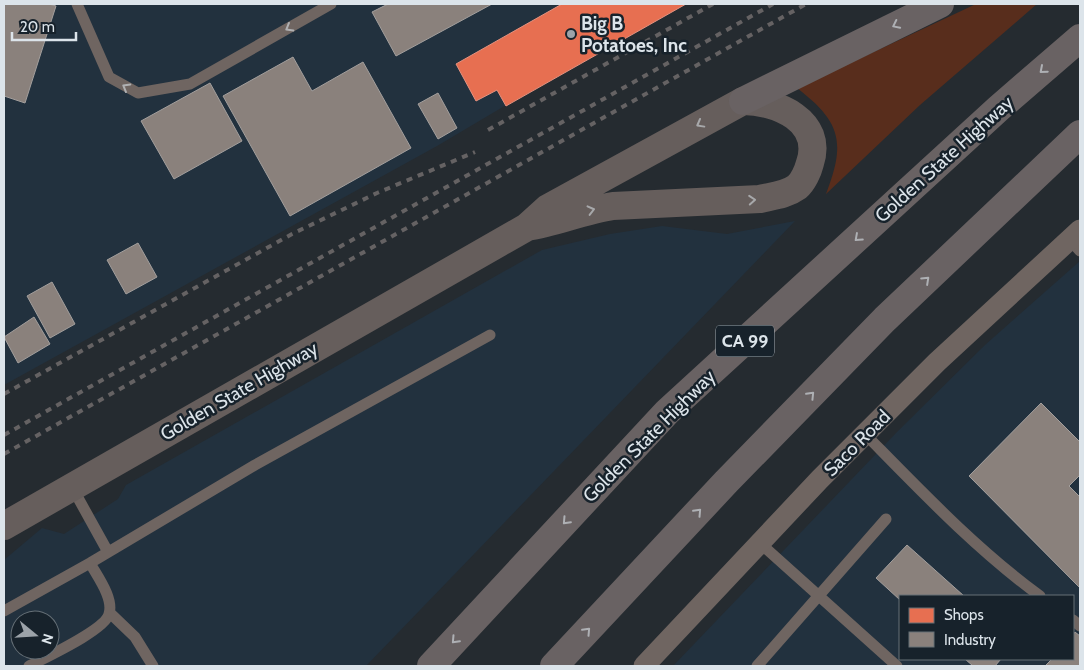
<svg xmlns="http://www.w3.org/2000/svg" width="1084" height="670" viewBox="0 0 1084 670" font-family="Cabin,sans-serif">
  <style>
    .built { fill: #22313e; fill-rule: evenodd }
    .green { fill: #582d1c }
    .shops { fill: #e76f51; stroke: #e4927f }
    .industry { fill: #8a817c; stroke: #a39f9d }
    .lines { fill: none; stroke-linecap: round; stroke-linejoin: round }
    .lane { stroke: #6f6561; stroke-width: 11 }
    .street { stroke: #6f6561; stroke-width: 21 }
    .secondary { stroke: #665e5c; stroke-width: 28 }
    .highway { stroke: #696263; stroke-width: 28 }
    .rail { stroke: #656263; stroke-width: 4; stroke-dasharray: 6 6; stroke-linecap: butt }
    .oneway { stroke: #aeb0b4 }
    .oneway2 { stroke: #b0b1b3 }
    .oneway3 { stroke: #a7a8aa }
    .poi-dot { fill: #9ca3a9; stroke: #17222b; stroke-width: 2 }
    .labels { text-anchor: middle; dominant-baseline: central; stroke-width: 5; stroke-linejoin: round; paint-order: stroke }
    .shield { fill: #17222b; stroke: #a1aab1; stroke-width: 1 }
    .shield-label { font-size: 18px; font-weight: bold; fill: #dce4ea }
    .poi-label { font-size: 19px; font-weight: bold; fill: #dce4ea; stroke: #17222b; text-anchor: start }
    .street-label { font-size: 19px; fill: #dce4ea; stroke: #17222b }
  </style>
  <rect width="100%" height="100%" fill="#252b30"/>
  <path class="built" d="M4,4H677L437,146L4,385Z
    M795,221L366,666H4V560L42,528L64,534L118,499L126,485L542,250L610,234L662,226L727,234ZM20,620H50V650H20Z
    M1080,261V666H673L896,433L985,345ZM900,596H1073V659H900Z"/>
  <path class="green" d="M976,4H1037L920,105L826,194C846,142 841,122 797,88Z"/>
  <path class="shops" d="M562,4H686L506,106L497,90L476,101L456,64Z"/>
  <path class="industry" d="M4,4H49L56,6L25,103L4,96Z
    M388,4H492L396,56L372,12Z
    M293,57L312,91L363,62L411,148L290,216L223,96Z
    M210,83L242,141L174,179L141,121Z
    M438,93L457,128L438,139L418,104Z
    M138,243L157,277L126,294L107,260Z
    M52,282L75,324L50,338L27,296Z
    M34,317L50,344L18,363L4,337Z
    M1041,403L1080,442V475L1069,486L1080,497V588L969,476Z
    M907,545L964,596H900V600L876,578Z
    M1075,632L1080,636V666H1045L1052,659H1073V635Z
    M965,659H1001L995,666H973Z"/>
  <g class="lines">
    <path class="lane" d="M77,4L109,77L138,93L190,84L331,4
      M1070,240L1080,251
      M866,435C922,492 976,549 1040,596
      M72,487L108,552
      M760,543L897,666
      M4,611L90,563L255,465L490,335
      M110,613L135,637L153,666
      M1073,620L1080,626
      M29,666C46,657 105,630 109,614C114,598 97,576 90,563
      M757,666L886,519"/>
    <path class="street" d="M644,666L820,479L937,362L1080,230"/>
    <path class="secondary" d="M4,526L527,227L548,208L743,101C777,101 824,121 810,163C808,171 803,182 797,187C786,195 773,196 760,199L613,206C583,211 556,222 527,227"/>
    <path class="highway" d="M743,101L940,4
      M431,666L667,412L999,108L1080,38
      M554,666L726,482L885,319L1080,134"/>
    <path class="rail" d="M488,130L713,4
      M4,394L292,234L377,193L475,152
      M4,435L773,4
      M4,454L806,4"/>
  </g>
  <defs><path id="oneway-chevron" d="M-2-3.5L2.5 0L-2 3.5" fill="none" stroke-width="1.6" stroke-linecap="round" stroke-linejoin="round" transform="scale(1.25)"/></defs>
  <g class="oneway">
    <use href="#oneway-chevron" transform="translate(896 25) rotate(154)"/>
    <use href="#oneway-chevron" transform="translate(1043 70) rotate(139)"/>
    <use href="#oneway-chevron" transform="translate(858 238) rotate(138)"/>
    <use href="#oneway-chevron" transform="translate(926 280) rotate(-43)"/>
    <use href="#oneway-chevron" transform="translate(811 395) rotate(-46)"/>
    <use href="#oneway-chevron" transform="translate(698 512) rotate(-47)"/>
    <use href="#oneway-chevron" transform="translate(566 521) rotate(133)"/>
    <use href="#oneway-chevron" transform="translate(587 631) rotate(-47)"/>
    <use href="#oneway-chevron" transform="translate(455 640) rotate(133)"/>
  </g>
  <g class="oneway2">
    <use href="#oneway-chevron" transform="translate(289 28) rotate(150)"/>
    <use href="#oneway-chevron" transform="translate(126 87) rotate(-150)"/>
  </g>
  <g class="oneway3">
    <use href="#oneway-chevron" transform="translate(700 124) rotate(151)"/>
    <use href="#oneway-chevron" transform="translate(752 200) rotate(-4)"/>
    <use href="#oneway-chevron" transform="translate(591 210) rotate(-14)"/>
  </g>
  <circle class="poi-dot" cx="571" cy="34" r="5"/>
  <g class="labels">
    <rect class="shield" x="716" y="325.5" width="58" height="31" rx="4"/>
    <g class="shield-label">
      <text x="745" y="341">CA 99</text>
    </g>
    <g class="poi-label">
      <text x="581" y="23">Big B<tspan x="581" dy="22">Potatoes, Inc</tspan></text>
    </g>
    <g class="street-label">
      <text transform="translate(944 159) rotate(-42)">Golden State Highway</text>
      <text transform="translate(239 391) rotate(-30)">Golden State Highway</text>
      <text transform="translate(649 436) rotate(-45)">Golden State Highway</text>
      <text transform="translate(857 443) rotate(-45)">Saco Road</text>
    </g>
  </g>
  <rect width="1084" height="670" fill="none" stroke="#dce4ea" stroke-width="10"/>
  <rect x="899" y="595" width="175" height="65" fill="#17222b" stroke="#667077"/>
  <rect x="909" y="608" width="25" height="15" fill="#e76f51" stroke="#667077"/>
  <text x="944" y="620" font-size="15" fill="#dce4ea">Shops</text>
  <rect x="909" y="632" width="25" height="15" fill="#8a817c" stroke="#667077"/>
  <text x="944" y="645" font-size="15" fill="#dce4ea">Industry</text>
  <g transform="translate(35 635) rotate(108)"><circle r="24" fill="#17222b" stroke="#667077"/>
  <path d="M0-4L9 19L0 12L-9 19Z" fill="#9ca3a9"/>
  <text y="-8" font-size="14" font-weight="bold" text-anchor="middle" fill="#dce4ea">N</text>
  </g>
  <path d="M12 32v8h64v-8" fill="none" stroke="#dce4ea" stroke-width="2.5"/>
  <text x="20" y="32" font-size="15" fill="#dce4ea" stroke="#17222b" stroke-width="4" paint-order="stroke">20 m</text>
</svg>
